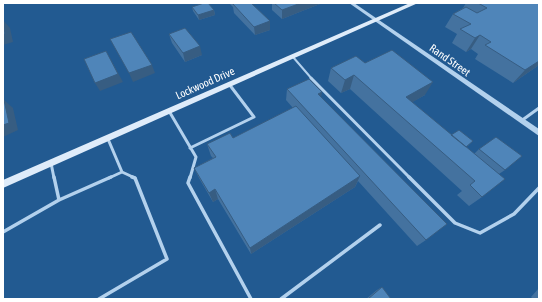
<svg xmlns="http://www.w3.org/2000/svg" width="542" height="302" viewBox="0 0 542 302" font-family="'Asap Condensed',sans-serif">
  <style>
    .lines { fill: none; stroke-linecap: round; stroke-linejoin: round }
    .service-far2 { stroke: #b3d1ed; stroke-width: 2 }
    .service-far1 { stroke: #b3d1ed; stroke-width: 3 }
    .service { stroke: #b3d1ed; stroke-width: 3.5 }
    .tertiary { fill: #b3d1ed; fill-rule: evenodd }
    .secondary { fill: #dfecfa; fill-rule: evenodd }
    .wall { fill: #44729f }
    .shaded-wall { fill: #375d82 }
    .building { fill: #4f85b9; stroke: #375d82 }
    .labels { text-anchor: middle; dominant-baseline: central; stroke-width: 3; stroke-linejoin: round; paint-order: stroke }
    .street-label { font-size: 11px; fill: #fff; stroke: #225a91 }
  </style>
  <rect width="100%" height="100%" fill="#225a91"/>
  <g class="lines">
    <path class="service-far2" d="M293,57L312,79"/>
    <path class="service-far1" d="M311,78L410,178
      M169,111L196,157L190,178
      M521,121L539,108
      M108,139L122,172L135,178
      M190,148L254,117L229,84
      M51,163L54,178
      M109,178L122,172"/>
    <path class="service" d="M54,177L59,200
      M190,177L188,183L251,299
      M409,177L455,223L480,233L514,214L539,188
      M3,232L59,200L111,177
      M99,299L167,259L135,178L132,177
      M281,299L380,225"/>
    <path class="tertiary" d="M349,3H354L539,129V136Z"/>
    <path class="secondary" d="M410,3H418L3,188V180Z"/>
  </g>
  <path class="wall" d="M229,3H251L270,30L255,35L234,13L233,7Z
    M272,3H320V4L282,19L272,10Z
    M466,3H539V65L513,83L475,59L478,54L471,49L466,52L452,43L457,34L445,27L453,14L463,8Z
    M192,7L214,10L215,15L199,20L193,11Z
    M169,34L202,55L185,62L172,43Z
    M365,63L425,95L412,102L451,135L469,145L466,147L474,154L479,149L505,170L499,174L482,197L469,206L457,195L462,191L350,89L341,93L328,81L331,68Z
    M287,89L321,97L426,240L417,246L358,181L355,187L251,254L218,199L213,202L199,178L194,168L213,158L211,156L207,144L233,138L293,108L286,100Z
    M382,287L391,299H366L377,290Z
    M539,288V299H533L531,297Z"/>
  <path class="shaded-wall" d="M301,3H320V4L282,19V10Z
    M214,10L215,15L199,20L198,15Z
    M3,20L10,28L13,42L3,45Z
    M270,21V30L255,35L254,27Z
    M480,35L471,49L466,52L475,38Z
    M200,46L202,55L185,62L183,53Z
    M106,51L123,82L100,91L95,83Z
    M539,61V65L513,83L525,70Z
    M152,65L155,73L133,82L129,73Z
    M354,75L350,89L341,93L345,80Z
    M433,82L425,95L399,110L406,97Z
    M322,92L320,103L318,94Z
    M4,100L13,108L18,130L3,137Z
    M360,176L355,187L251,254L250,248Z
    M215,189L218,199L213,202L209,193Z"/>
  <path class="building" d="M204,3H208L214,10L198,15L192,7Z
    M236,3H251L270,21L254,27L233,4Z
    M274,3H301L282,10Z
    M478,3H539V61L525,70L485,45L491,42L480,35L475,38L460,29L471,24L453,14L466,7L477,13L487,8Z
    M3,21L5,34H3Z
    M185,28L200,46L183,53L169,34Z
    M131,32L152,65L129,73L110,39Z
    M392,50L433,82L406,97L505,179L482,197L470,185L475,181L354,75L345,80L331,68L356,56L365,63Z
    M106,51L118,74L95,83L84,59Z
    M309,79L322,92L318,94L447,224L426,240L287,89Z
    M3,100H4L9,123L3,125Z
    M296,106L360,176L250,248L215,189L209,193L194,168L216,157L207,144L230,133L233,138Z
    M459,130L473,141L466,147L451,135Z
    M496,137L522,156L505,170L479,149Z
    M382,287L391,299H368Z"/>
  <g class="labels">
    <g class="street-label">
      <text transform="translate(450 60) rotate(35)">Rand Street</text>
      <text transform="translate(205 83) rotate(-24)">Lockwood Drive</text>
    </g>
  </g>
  <rect width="542" height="302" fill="none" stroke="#ffffff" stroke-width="8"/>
</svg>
